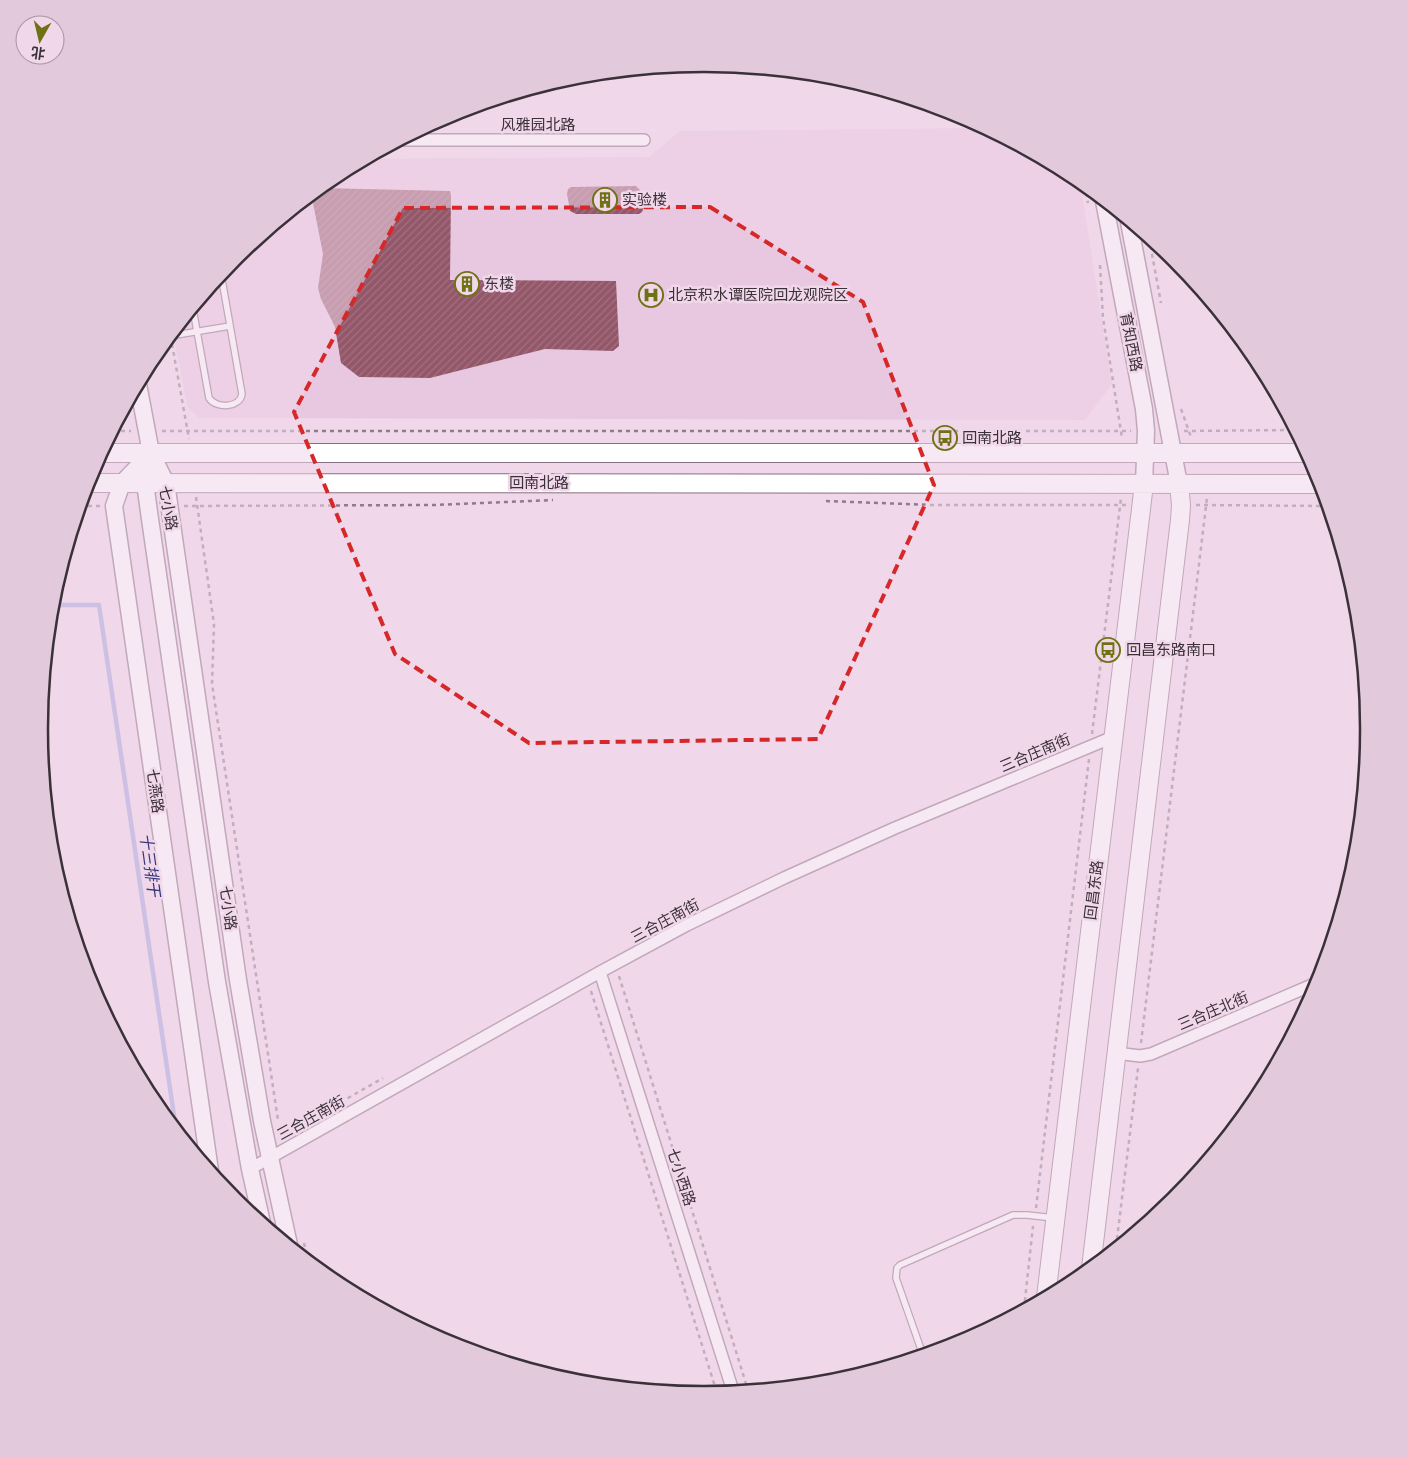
<svg xmlns="http://www.w3.org/2000/svg" width="1408" height="1458" viewBox="0 0 1408 1458" font-family="'Fira Sans','Noto Sans SC',sans-serif">
  <style>
    .built { fill: #e8c8e0 }
    .lines { fill: none; stroke-linecap: round; stroke-linejoin: round }
    .stream { stroke: #9fa4dd; stroke-width: 4.5 }
    .building { fill: url(#building-hatch) }
    .lane-casing { stroke: #877081; stroke-width: 8 }
    .street-casing { stroke: #877081; stroke-width: 14 }
    .secondary-casing { stroke: #877081; stroke-width: 19 }
    .primary-casing { stroke: #877081; stroke-width: 20 }
    .path { stroke: #8d7c89; stroke-width: 2.5; stroke-dasharray: 4 4; stroke-linecap: butt }
    .lane { stroke: #fff; stroke-width: 5.5 }
    .street { stroke: #fff; stroke-width: 11 }
    .secondary { stroke: #fff; stroke-width: 16 }
    .primary { stroke: #fff; stroke-width: 18 }
    .marked { fill: none; stroke: #d62828; stroke-width: 4; stroke-dasharray: 10 6; stroke-linejoin: round }
    .labels { text-anchor: middle; dominant-baseline: central; stroke-width: 5; stroke-linejoin: round; paint-order: stroke }
    .street-label { font-size: 15px; fill: #3b3139; stroke: #f0d7ea }
    .poi-label { font-size: 15px; fill: #3b3139; stroke: #f0d7ea; text-anchor: start }
    .water-label { font-size: 16px; font-style: italic; fill: #37367a; stroke: #f0d7ea }
    .rim { fill: none; stroke: #3b3139; stroke-width: 2.5 }
  </style>
  <defs>
    <pattern id="building-hatch" width="6" height="6" patternUnits="userSpaceOnUse" patternTransform="scale(1.25)"><rect width="6" height="6" fill="#945769"/><path d="M-1 1l2-2M0 6l6-6M5 7l2-2" fill="none" stroke="#a07280"/></pattern>
  </defs>
  <rect width="100%" height="100%" fill="#f0d7ea"/>
  <path class="built" d="M984,128L1074,176L1080,181L1112,384L1085,420L199,418L188,408L173,333L234,258L335,176L365,159L649,157L680,131Z"/>
  <g class="lines">
    <path class="stream" d="M51,605H99L176,1129"/>
  </g>
  <path class="building" d="M636,186L640,190L644,207L642,212L639,214H576L570,211L567,194L568,189L571,187Z
    M320,188L450,191L451,195L450,280L616,281L619,346L613,351L545,349L430,378L359,377L341,363L335,327L321,299L318,288L323,254L312,198L314,193Z"/>
  <g class="lines">
    <defs>
      <path id="lane" d="M193,309L209,398C216,409 240,408 242,394L221,274
        M170,336L230,326
        M923,1355L896,1278L897,1268L900,1265L1013,1215H1027L1054,1218"/>
      <path id="street" d="M401,140H644
        M600,972L733,1391
        M1116,1053L1140,1056L1151,1054L1319,982
        M250,1169L600,972L687,925L784,878L895,828L1113,737"/>
      <path id="secondary" d="M1104,201L1144,409L1146,431L1144,484
        M1129,222L1179,484
        M138,384L151,453L166,483L238,980L262,1121L289,1245
        M151,453L145,483L150,519L217,982L250,1169L262,1223
        M151,453L122,483L114,506L210,1171"/>
      <path id="primary" d="M101,453H1307
        M87,483L1321,484
        M1091,1268L1180,520L1181,505L1179,484
        M1046,1297L1144,484"/>
    </defs>
    <use href="#lane" class="lane-casing"/>
    <use href="#street" class="street-casing"/>
    <use href="#secondary" class="secondary-casing"/>
    <use href="#primary" class="primary-casing"/>
    <path class="path" d="M1085,185L1088,203
      M1149,238L1161,303
      M1100,265L1103,318L1122,438
      M172,344L189,439
      M1181,409L1191,437
      M113,431H131
      M162,431H1131
      M1184,431L1295,430
      M196,497L214,624L212,684L278,1120
      M826,501L933,505H1126
      M1196,505L1328,506
      M80,506H101
      M184,506L434,505L553,500
      M1092,734L1121,498
      M619,976L748,1390
      M591,991L717,1393
      M1141,1043L1207,498
      M299,1126L383,1078
      M1036,1208L1089,759
      M304,1243L308,1261
      M1116,1247L1138,1068
      M1024,1309L1033,1226"/>
    <use href="#lane" class="lane"/>
    <use href="#street" class="street"/>
    <use href="#secondary" class="secondary"/>
    <use href="#primary" class="primary"/>
  </g>
  <path d="M0 0H1408V1458H0ZM710,207L863,302L934,485L818,739L529,743L395,654L294,412L403,208Z" fill="#f0d7ea" fill-opacity=".55" fill-rule="evenodd"/>
  <path class="marked" d="M710,207L863,302L934,485L818,739L529,743L395,654L294,412L403,208Z"/>
  <defs>
    <symbol id="building-ring" viewBox="-11 -11 22 22"><circle r="9.5" fill="#f0d7ea" stroke="#6f7115" stroke-width="1.5"/><path d="M-4-6H4V6H1V3H-1V6H-4ZM-2.5-4.3h1.7v1.8h-1.7ZM.8-4.3h1.7v1.8H.8ZM-2.5-1h1.7V.8h-1.7ZM.8-1h1.7V.8H.8Z" fill="#6f7115"/></symbol>
    <symbol id="hospital-ring" viewBox="-11 -11 22 22"><circle r="9.5" fill="#f0d7ea" stroke="#6f7115" stroke-width="1.5"/><path d="M-5-5h3v3.5h4V-5h3V5h-3V1.5h-4V5h-3Z" fill="#6f7115"/></symbol>
    <symbol id="bus-ring" viewBox="-11 -11 22 22"><circle r="9.5" fill="#f0d7ea" stroke="#6f7115" stroke-width="1.5"/><path d="M-5-6H5V4H4V6H2V4H-2V6H-4V4H-5ZM-3.5-4V0h7V-4ZM-3.5 1.2v1.5H-2V1.2ZM2 1.2v1.5H3.5V1.2Z" fill="#6f7115"/></symbol>
  </defs>
  <g fill-rule="evenodd">
    <use href="#building-ring" x="591" y="186" width="28" height="28"/>
    <use href="#building-ring" x="453" y="270" width="28" height="28"/>
    <use href="#hospital-ring" x="637" y="281" width="28" height="28"/>
    <use href="#bus-ring" x="931" y="424" width="28" height="28"/>
    <use href="#bus-ring" x="1094" y="636" width="28" height="28"/>
  </g>
  <g class="labels">
    <g class="street-label">
      <text x="538" y="125">风雅园北路</text>
      <text transform="translate(1131 342) rotate(79)">育知西路</text>
      <text x="539" y="483">回南北路</text>
      <text transform="translate(168 508) rotate(80)">七小路</text>
      <text transform="translate(1035 753) rotate(-23)">三合庄南街</text>
      <text transform="translate(155 791) rotate(82)">七燕路</text>
      <text transform="translate(1094 890) rotate(-83)">回昌东路</text>
      <text transform="translate(228 908) rotate(82)">七小路</text>
      <text transform="translate(665 921) rotate(-28)">三合庄南街</text>
      <text transform="translate(1213 1011) rotate(-23)">三合庄北街</text>
      <text transform="translate(311 1118) rotate(-29)">三合庄南街</text>
      <text transform="translate(681 1177) rotate(72)">七小西路</text>
    </g>
    <g class="poi-label">
      <text x="622" y="200">实验楼</text>
      <text x="484" y="284">东楼</text>
      <text x="668" y="295">北京积水谭医院回龙观院区</text>
      <text x="962" y="438">回南北路</text>
      <text x="1126" y="650">回昌东路南口</text>
    </g>
    <g class="water-label">
      <text transform="translate(150 865) rotate(82)">十三排干</text>
    </g>
  </g>
  <path d="M0 0H1408V1458H0ZM704 72H704A656 656 0 0 1 1360 728V730A656 656 0 0 1 704 1386H704A656 656 0 0 1 48 730V728A656 656 0 0 1 704 72Z" fill="#e2cadc" fill-rule="evenodd"/>
  <path class="rim" d="M704 72H704A656 656 0 0 1 1360 728V730A656 656 0 0 1 704 1386H704A656 656 0 0 1 48 730V728A656 656 0 0 1 704 72Z"/>
  <g transform="translate(40 40) rotate(188)"><circle r="24" fill="#f0d7ea" stroke="#a895a3"/>
  <path d="M0-4L9 19L0 12L-9 19Z" fill="#6f7115"/>
  <text y="-8" font-size="14" font-weight="bold" text-anchor="middle" fill="#3b3139">北</text>
  </g>
</svg>
